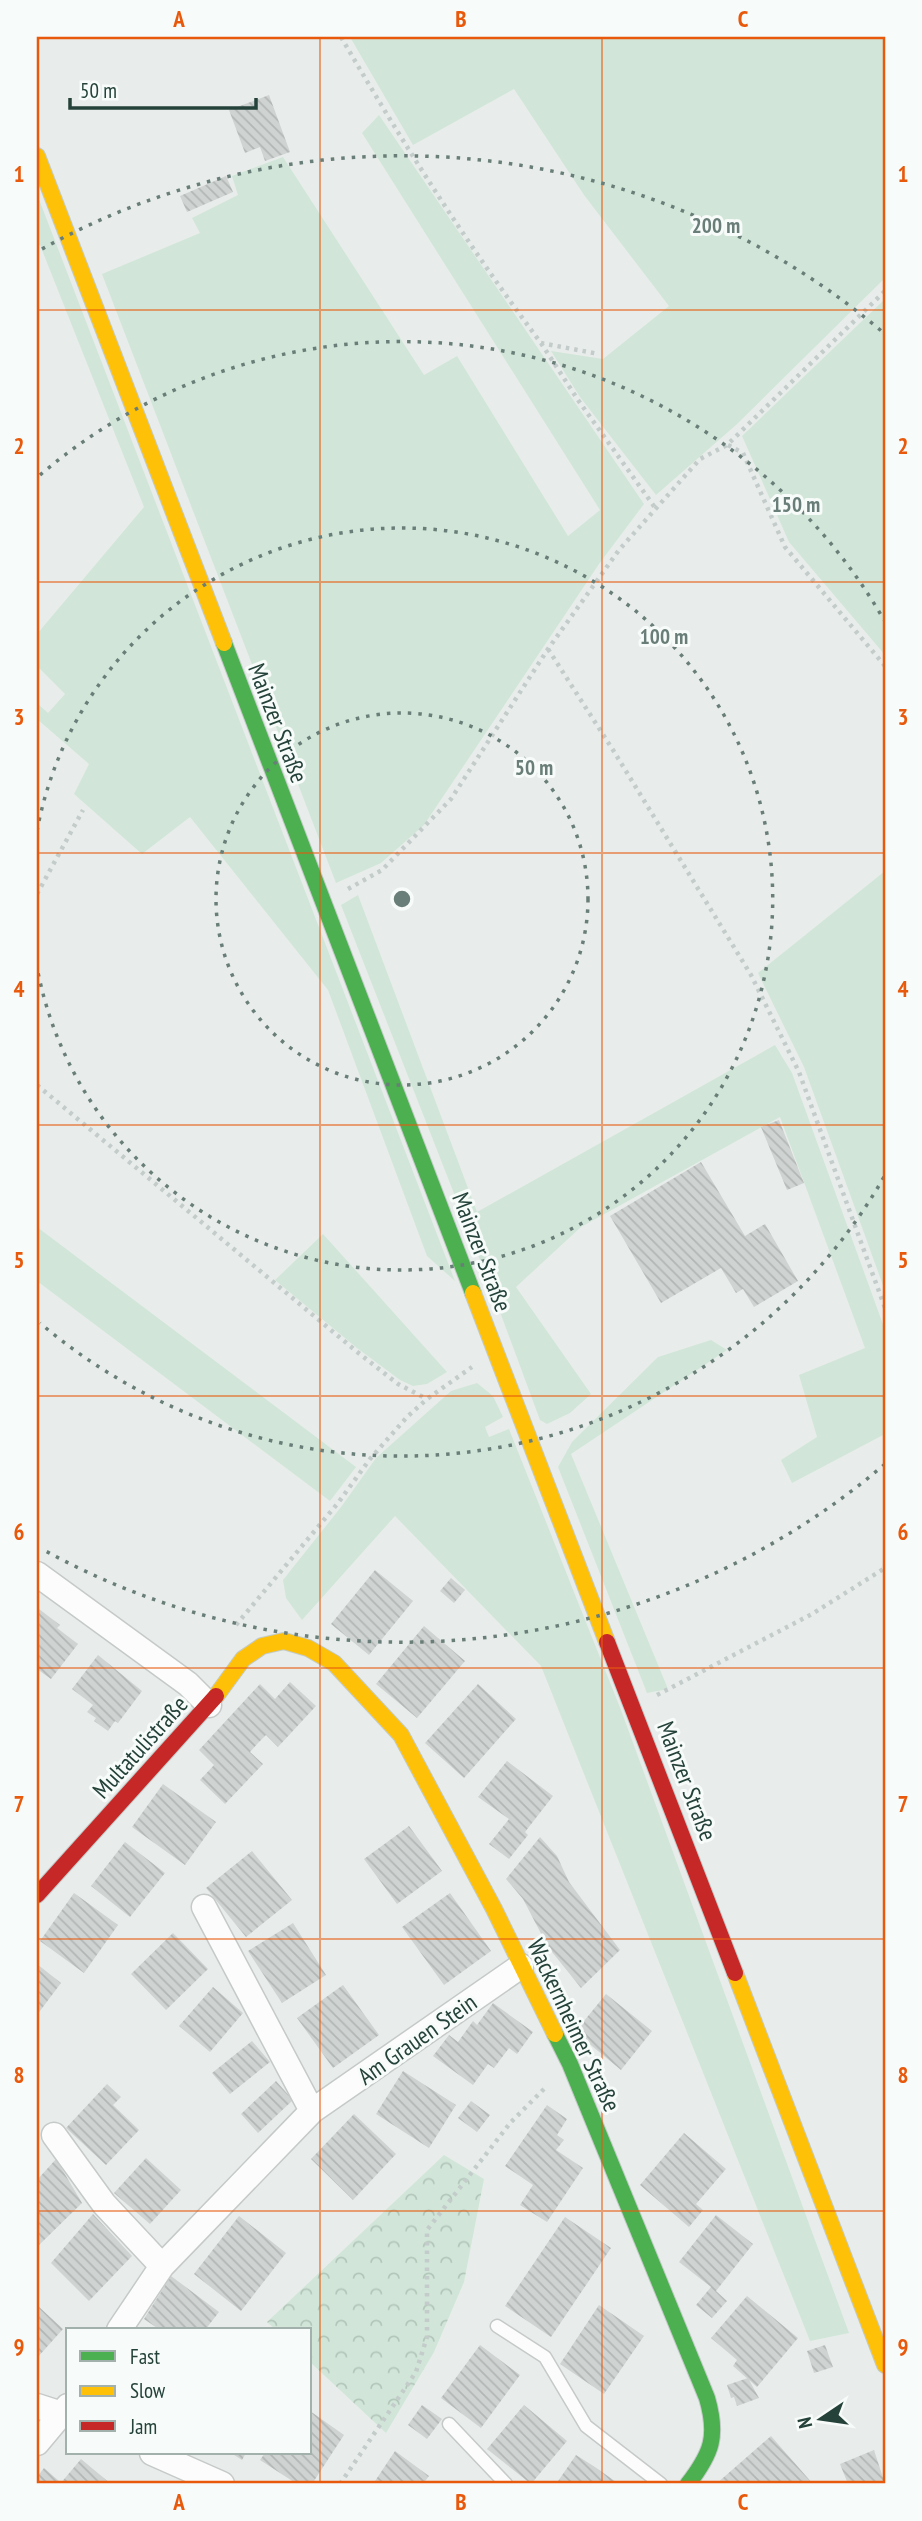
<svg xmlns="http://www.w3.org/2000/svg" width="922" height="2521" viewBox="0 0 922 2521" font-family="'PT Sans Narrow',sans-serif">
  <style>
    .green { fill: #d1e6d8 }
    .park { fill: url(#park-crowns) }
    .building { fill: url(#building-back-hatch) }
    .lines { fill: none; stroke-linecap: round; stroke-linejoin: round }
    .lane-casing { stroke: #c5cac8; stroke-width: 15 }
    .street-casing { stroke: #c5cac8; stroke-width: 27 }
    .fast-casing { stroke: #c3cbc8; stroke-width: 18 }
    .slow-casing { stroke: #c3cbc8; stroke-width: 18 }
    .jam-casing { stroke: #c3cbc8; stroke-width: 18 }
    .path { stroke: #c3ccca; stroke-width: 4.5; stroke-dasharray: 3.5 5; stroke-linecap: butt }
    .lane { stroke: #fcfcfc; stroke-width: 12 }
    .street { stroke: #fcfcfc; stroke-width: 24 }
    .fast { stroke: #4caf50; stroke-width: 16 }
    .slow { stroke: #ffc107; stroke-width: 16 }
    .jam { stroke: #c62828; stroke-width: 16 }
    .grid { fill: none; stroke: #e8590c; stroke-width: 2; stroke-opacity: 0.55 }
    .ring { fill: none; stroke: #697e78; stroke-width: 3.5; stroke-dasharray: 3.5 7 }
    .labels { text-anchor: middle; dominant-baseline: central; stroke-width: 6; stroke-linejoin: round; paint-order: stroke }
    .street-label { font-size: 24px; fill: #24423a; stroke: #f7fbf9 }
    .centre { fill: #697e78; stroke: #f7fbf9; stroke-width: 3.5 }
    .ring-label { font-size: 21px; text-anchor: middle; font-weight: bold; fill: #697e78; stroke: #f7fbf9; stroke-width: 6; stroke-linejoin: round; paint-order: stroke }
    .neatline { fill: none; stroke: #e8590c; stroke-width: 2.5 }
    .grid-label { font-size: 23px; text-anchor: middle; font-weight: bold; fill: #e8590c }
  </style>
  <defs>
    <pattern id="park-crowns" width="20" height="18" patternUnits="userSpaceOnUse" patternTransform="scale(1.75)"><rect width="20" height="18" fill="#d1e6d8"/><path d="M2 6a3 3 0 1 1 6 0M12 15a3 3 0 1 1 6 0" fill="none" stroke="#b3c6ba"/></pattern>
    <pattern id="building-back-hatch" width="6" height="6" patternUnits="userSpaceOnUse" patternTransform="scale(1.75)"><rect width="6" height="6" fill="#cfd4d2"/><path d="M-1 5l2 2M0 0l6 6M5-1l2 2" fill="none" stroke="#b2b7b5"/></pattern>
  </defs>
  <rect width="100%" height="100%" fill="#e8edeb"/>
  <path class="green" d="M350,37H885V278L736,425L656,495L580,397L551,351L603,359L669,306L584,195L514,89L413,145Z
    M379,115L644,504L599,564L424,825L381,863L336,883L102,274L200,233L192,218L238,195L232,176L283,157L424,375L457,356L568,536L600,510L362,133Z
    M37,194L455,1281L427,1256L328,990L190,817L142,854L74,794L89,764L37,719V703L48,713L65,694L37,666V634L144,507L40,245L37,247Z
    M885,299V655L789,542L742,436Z
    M885,871V1291L804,1067L758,973Z
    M358,895L477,1212L775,1045L792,1073L885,1330V1434L792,1483L781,1460L817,1437L799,1375L865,1348L780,1117L581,1227L516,1287L591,1394L570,1413L547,1424L540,1420L493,1293L341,905Z
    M37,1227L356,1467L330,1501L37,1281Z
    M323,1234L447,1372L427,1384L413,1386L400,1380L357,1348L275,1280Z
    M711,1340L727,1350L571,1454L668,1689L647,1693L558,1467L572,1442L658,1357Z
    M477,1383L493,1396L503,1417L485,1427L489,1437L509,1429L621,1710L849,2333L810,2341L541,1666L395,1516L302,1620L286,1598L283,1580L341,1507L376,1458L451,1391Z"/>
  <path class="park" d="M444,2155L484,2179L464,2282L434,2352L386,2433L310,2362V2330H276L267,2322Z"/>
  <path class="building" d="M269,95L290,152L265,161L260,147L245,153L229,110Z
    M226,176L233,192L187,212L180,196Z
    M779,1120L804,1183L787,1190L761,1127Z
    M701,1162L745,1236L765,1224L798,1281L754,1307L743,1289L736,1293L721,1268L661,1303L610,1216Z
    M375,1570L413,1601L369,1655L331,1624Z
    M451,1578L465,1590L454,1603L440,1591Z
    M39,1609L60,1625L57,1628L78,1644L51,1679L37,1669V1612Z
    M424,1626L465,1661L417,1718L376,1684Z
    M98,1655L142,1691L118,1723L115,1721L108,1731L94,1721L96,1718L87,1712L93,1705L72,1689Z
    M290,1682L316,1706L278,1747L266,1735L258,1743L250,1752L263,1764L225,1804L200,1780L214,1765L199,1750L260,1684L275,1699Z
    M478,1684L516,1719L464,1778L425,1743Z
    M507,1761L553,1796L525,1832L528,1835L509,1859L489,1844L509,1819L478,1797Z
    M163,1784L216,1822L185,1865L132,1827Z
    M409,1826L442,1871L397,1904L364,1859Z
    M540,1837L557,1856L569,1882L620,1950L581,1988L548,1947L523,1899L506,1879Z
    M125,1842L165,1873L130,1917L91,1886Z
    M252,1851L292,1900L246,1937L206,1888Z
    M74,1893L118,1925L84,1973L40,1941Z
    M450,1893L491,1951L444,1985L402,1927Z
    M293,1923L326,1975L282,2003L248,1951Z
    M173,1933L208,1969L166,2010L131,1974Z
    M37,1964L61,1983L37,2015Z
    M343,1985L379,2035L333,2068L297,2018Z
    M213,1987L243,2013L210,2052L179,2026Z
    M606,1994L652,2031L621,2070L575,2032Z
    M493,2003L533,2032L517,2054L509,2048L494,2068L488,2064L473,2085L433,2056L449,2035L458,2042L473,2021L477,2025Z
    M252,2041L270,2062L230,2094L212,2073Z
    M403,2071L456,2105L429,2148L376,2114Z
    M276,2081L293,2100L258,2133L241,2114Z
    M107,2084L121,2097L113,2105L139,2130L106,2165L66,2128Z
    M471,2101L490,2115L477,2132L458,2118Z
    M547,2105L567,2119L557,2135L564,2140L556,2150L583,2168L547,2222L520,2205L533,2185L505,2166Z
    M354,2114L396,2154L353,2200L311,2159Z
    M684,2133L726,2169L696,2204L703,2210L689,2227L640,2185Z
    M146,2158L181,2190L150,2224L114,2193Z
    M56,2159L82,2203L37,2247V2180Z
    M93,2214L132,2256L89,2301L51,2263Z
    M716,2215L753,2244L716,2291L727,2301L712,2318L696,2305L711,2287L679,2262Z
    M239,2216L286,2253L241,2311L194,2274Z
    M565,2217L611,2248L551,2337L505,2306Z
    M171,2276L219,2312L205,2330H160L144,2319Z
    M747,2296L798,2338L757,2387L733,2366L737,2360L711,2338Z
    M37,2305L63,2329L37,2358Z
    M599,2305L644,2336L604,2394L560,2364Z
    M480,2345L520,2375L481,2428L441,2398Z
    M825,2345L833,2367L814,2373L807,2351Z
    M748,2378L759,2398L737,2406L734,2397L731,2398L727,2385Z
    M422,2405L442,2419L427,2439L408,2425Z
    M524,2405L567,2441L531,2484L487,2449Z
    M310,2411L344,2435L312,2484H297L260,2460L265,2453H310Z
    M771,2436L813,2484H716Z
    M874,2450L885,2484H848L840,2464Z
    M395,2451L429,2476L423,2484H373Z
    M231,2453H246L242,2460Z
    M576,2455L595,2467L619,2484H556Z
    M81,2459L111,2484H60Z
    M44,2468L59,2481L56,2484H37V2477Z"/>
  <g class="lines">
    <defs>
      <path id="lane" d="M497,2326L545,2357L586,2426L661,2484
        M449,2424L506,2484"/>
      <path id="street" d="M37,1574L188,1684L209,1705
        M204,1907L312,2111
        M54,2135L104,2204L162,2266
        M119,2330L162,2266L312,2111L521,1966
        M37,2406L68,2416
        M37,2443L68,2406
        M152,2453L222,2484"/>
      <path id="fast" d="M224,643L473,1293
        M555,2034L570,2064L707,2398C718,2436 712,2453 688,2484"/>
      <path id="slow" d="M37,156L224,643
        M473,1293L607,1642
        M216,1696L243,1659L262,1646L284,1641L308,1648L334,1663L401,1735L494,1909L555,2034
        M735,1973L885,2365"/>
      <path id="jam" d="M607,1642L735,1973
        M37,1895L216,1696"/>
    </defs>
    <use href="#lane" class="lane-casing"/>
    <use href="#street" class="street-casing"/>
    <use href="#fast" class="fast-casing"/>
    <use href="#slow" class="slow-casing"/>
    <use href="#jam" class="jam-casing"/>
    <path class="path" d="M341,37C402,142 468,246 541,343L599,354
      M541,343L578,400L656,509
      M728,445L743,453L785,547L885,666
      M548,649L613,750L751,975L799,1072L885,1308
      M348,889L382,870L451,799L548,649L619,550L700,459L727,445L885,291
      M37,894L83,810
      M37,1085L356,1351L398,1384L427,1399
      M236,1625L338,1503L370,1459L407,1417L427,1399L472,1367
      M657,1695L812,1614L885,1568
      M340,2484L416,2372L427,2337V2230L511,2122L547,2086"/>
    <use href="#lane" class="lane"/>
    <use href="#street" class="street"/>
    <use href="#fast" class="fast"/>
    <use href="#slow" class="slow"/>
    <use href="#jam" class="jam"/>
  </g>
  <path class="grid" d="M320,37V2484M602,37V2484M37,310H885M37,582H885M37,853H885M37,1125H885M37,1396H885M37,1668H885M37,1939H885M37,2211H885"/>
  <g class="ring">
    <circle cx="402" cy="899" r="186"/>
    <path d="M37 831A371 371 0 1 1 37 967"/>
    <path d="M884 1177A557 557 0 0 1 40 1323M40 475A557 557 0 0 1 884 620"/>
    <path d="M885 1464A743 743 0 0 1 42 1549M42 249A743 743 0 0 1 885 334"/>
  </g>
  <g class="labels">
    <g class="street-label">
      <text transform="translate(278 723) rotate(69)">Mainzer Straße</text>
      <text transform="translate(482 1252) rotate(69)">Mainzer Straße</text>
      <text transform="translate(140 1747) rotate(-48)">Multatulistraße</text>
      <text transform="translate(687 1781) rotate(69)">Mainzer Straße</text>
      <text transform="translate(574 2025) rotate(65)">Wackernheimer Straße</text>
      <text transform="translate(417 2039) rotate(-35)">Am Grauen Stein</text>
    </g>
  </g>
  <circle cx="402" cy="899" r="10" class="centre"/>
  <g class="ring-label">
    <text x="716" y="233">200 m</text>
    <text x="796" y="512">150 m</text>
    <text x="664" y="644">100 m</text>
    <text x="534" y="775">50 m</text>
  </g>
  <rect width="922" height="2521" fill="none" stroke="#f7fbf9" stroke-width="77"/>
  <rect x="66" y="2328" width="245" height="126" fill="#f7fbf9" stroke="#a3b1ad" stroke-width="2"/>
  <rect x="80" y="2351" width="35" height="10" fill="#4caf50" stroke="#a3b1ad" stroke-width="2"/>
  <text x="130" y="2364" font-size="21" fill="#24423a">Fast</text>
  <rect x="80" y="2386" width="35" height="10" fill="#ffc107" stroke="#a3b1ad" stroke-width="2"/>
  <text x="130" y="2398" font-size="21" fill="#24423a">Slow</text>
  <rect x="80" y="2421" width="35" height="10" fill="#c62828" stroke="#a3b1ad" stroke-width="2"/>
  <text x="130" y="2434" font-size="21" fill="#24423a">Jam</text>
  <g transform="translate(821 2419) rotate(257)" stroke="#f7fbf9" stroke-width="5" paint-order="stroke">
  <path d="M0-5L12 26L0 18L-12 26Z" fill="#24423a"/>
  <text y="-10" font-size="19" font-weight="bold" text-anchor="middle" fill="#24423a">N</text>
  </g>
  <path d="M70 98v10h186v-10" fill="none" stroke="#24423a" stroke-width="3.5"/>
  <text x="80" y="98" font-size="21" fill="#24423a" stroke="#f7fbf9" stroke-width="5" paint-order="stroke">50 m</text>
  <rect x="38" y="38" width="846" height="2444" class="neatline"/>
  <g class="grid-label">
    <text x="179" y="27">A</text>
    <text x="461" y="27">B</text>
    <text x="743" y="27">C</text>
    <text x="19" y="182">1</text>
    <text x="903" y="182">1</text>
    <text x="19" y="454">2</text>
    <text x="903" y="454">2</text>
    <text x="19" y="725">3</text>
    <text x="903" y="725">3</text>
    <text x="19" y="997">4</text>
    <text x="903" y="997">4</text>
    <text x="19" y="1268">5</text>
    <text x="903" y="1268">5</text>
    <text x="19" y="1540">6</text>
    <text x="903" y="1540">6</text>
    <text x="19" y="1812">7</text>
    <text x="903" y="1812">7</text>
    <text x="19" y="2083">8</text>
    <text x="903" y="2083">8</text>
    <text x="19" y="2355">9</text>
    <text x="903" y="2355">9</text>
    <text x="179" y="2510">A</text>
    <text x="461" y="2510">B</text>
    <text x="743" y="2510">C</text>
  </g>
</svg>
